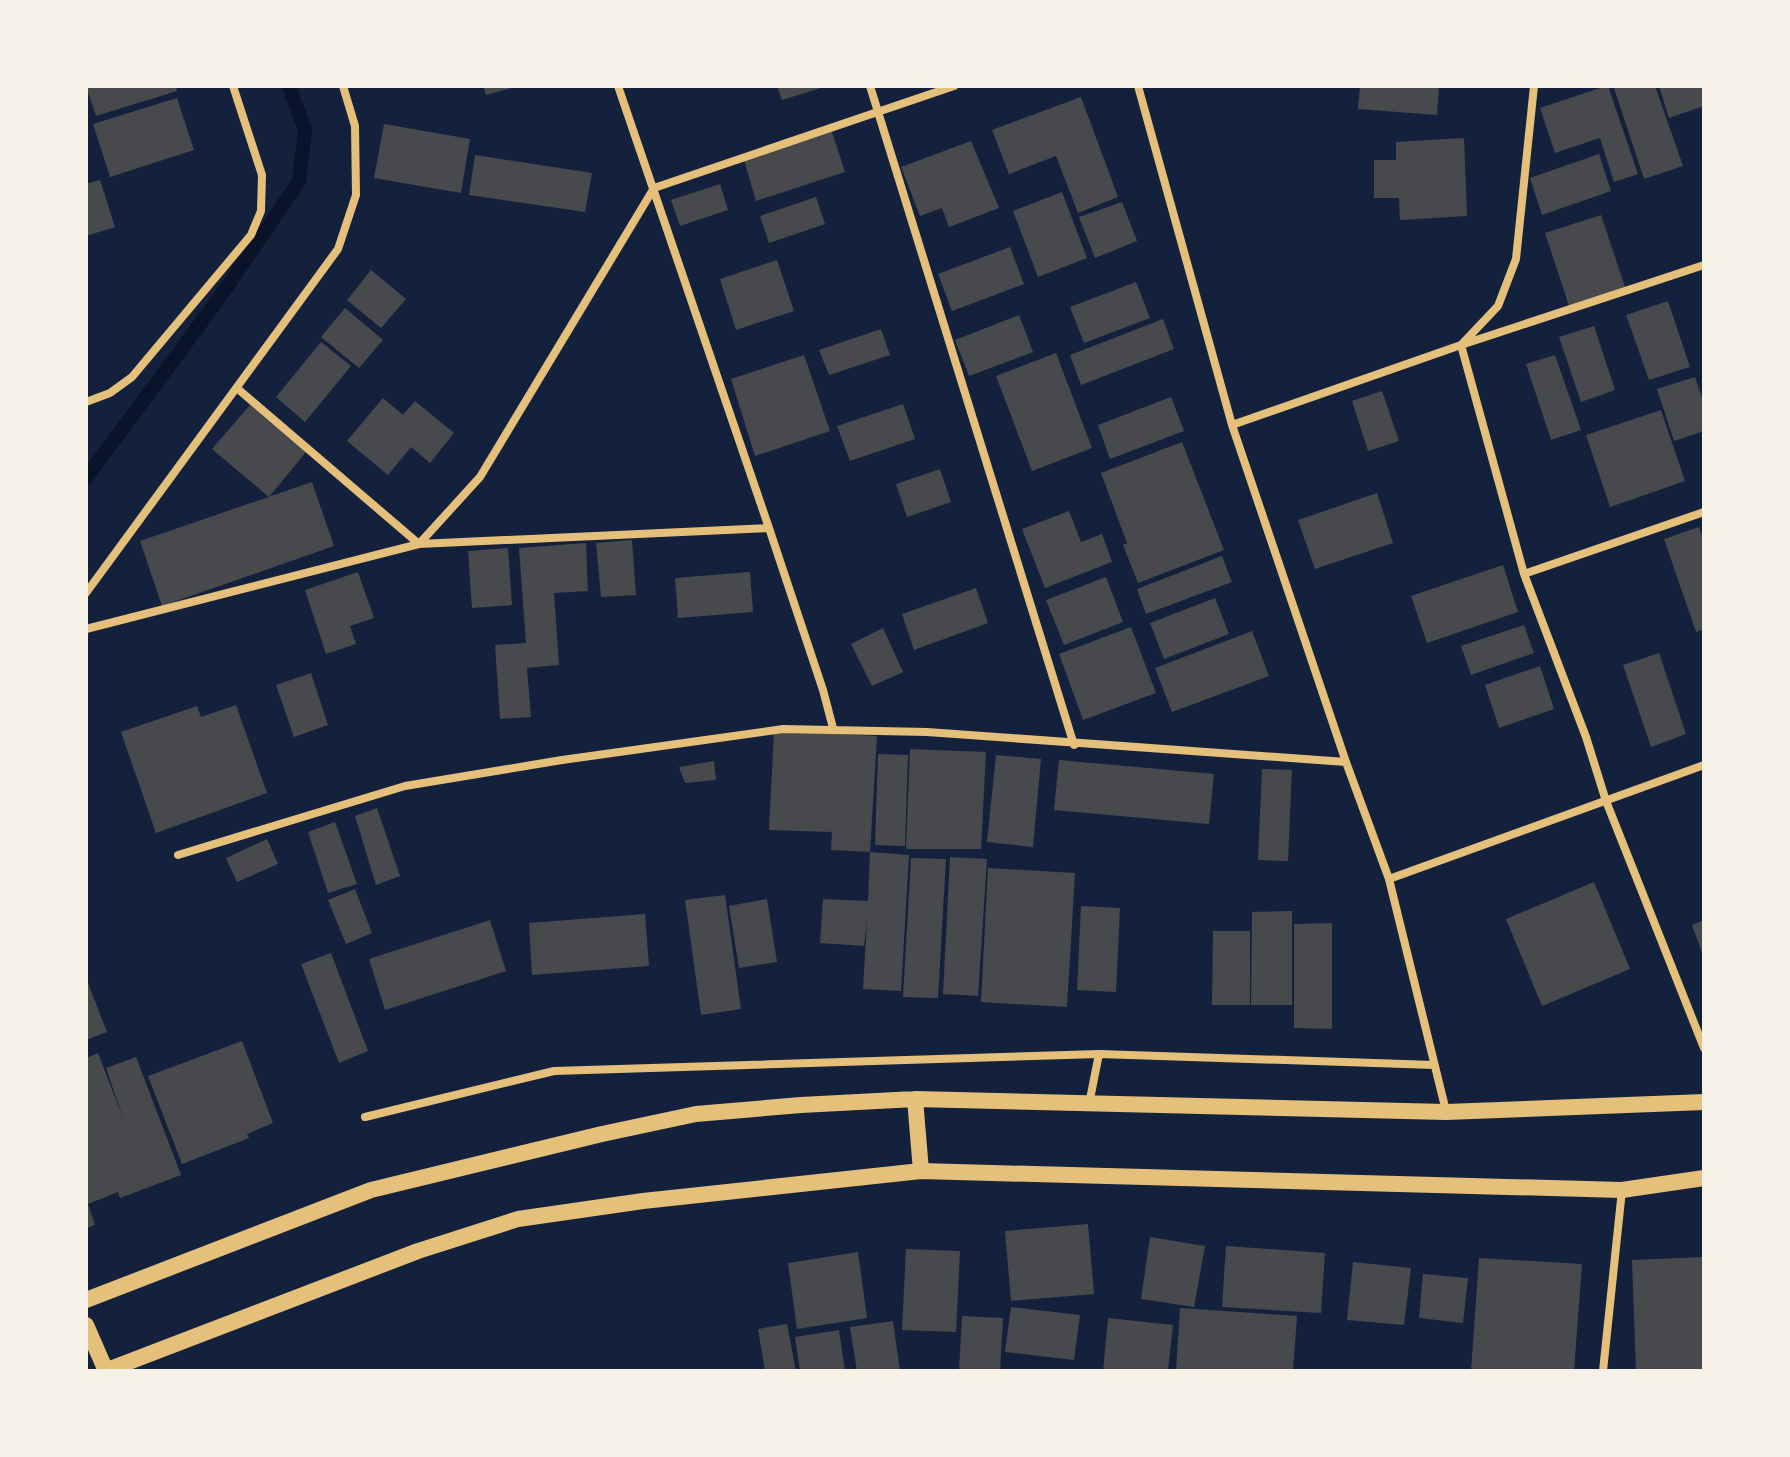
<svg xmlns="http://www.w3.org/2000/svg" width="1790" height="1457" viewBox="0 0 1790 1457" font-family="'Space Grotesk',sans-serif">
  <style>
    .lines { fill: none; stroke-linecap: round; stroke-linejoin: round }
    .stream { stroke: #0b132b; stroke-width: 14 }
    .building { fill: #48494c }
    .minor { stroke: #e5c07b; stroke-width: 8 }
    .secondary { stroke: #e5c07b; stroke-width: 16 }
  </style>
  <rect width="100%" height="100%" fill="#14213d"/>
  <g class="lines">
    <path class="stream" d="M86,478L220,297L299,181L305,130L289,86"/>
  </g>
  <path class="building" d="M86,86H176L177,91L96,116Z
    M483,86H515V87L486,95Z
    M777,86H824V87L782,100Z
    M1360,86H1439L1437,115L1358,109Z
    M1606,86H1608L1638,174L1614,182L1600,138L1555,153L1540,108Z
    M1620,86H1655L1683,166L1644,179L1614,88Z
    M1659,86H1704V106L1669,118Z
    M1081,97L1118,197L1078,213L1056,156L1009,174L992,130Z
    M177,98L194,150L110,177L93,124Z
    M384,124L470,139L461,193L374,178Z
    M832,132L845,172L756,201L744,160Z
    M1464,138L1467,216L1400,220L1399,198H1374V160H1396V142Z
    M971,141L999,208L949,227L942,208L920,216L901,167Z
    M1599,154L1611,191L1542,215L1530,178Z
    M475,155L592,173L585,212L469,195Z
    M100,180L115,227L86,236V184Z
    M720,184L728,210L680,226L671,200Z
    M1062,192L1087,258L1038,277L1013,211Z
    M816,197L825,224L769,243L760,216Z
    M1122,202L1137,241L1095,258L1079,217Z
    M1601,215L1625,287L1569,306L1545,233Z
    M1010,247L1024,284L952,311L938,274Z
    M777,260L794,311L736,330L720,279Z
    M371,270L406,299L381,328L347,300Z
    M1136,282L1150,318L1084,343L1070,307Z
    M1668,301L1690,367L1649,380L1626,315Z
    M345,308L383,340L359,368L321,337Z
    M1019,315L1033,352L969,376L955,340Z
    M1163,319L1174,349L1081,385L1070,355Z
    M1594,326L1615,390L1581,402L1559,337Z
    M881,329L890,355L829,375L819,350Z
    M321,342L351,366L305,422L276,397Z
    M1056,353L1092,448L1032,471L996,376Z
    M804,355L830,431L755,456L731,379Z
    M1555,355L1581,430L1551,440L1526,364Z
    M1695,377L1704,404V431L1674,441L1657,389Z
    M1382,391L1399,441L1368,451L1352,401Z
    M1171,397L1184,431L1110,459L1098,425Z
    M383,398L403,415L415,401L454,433L430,463L411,447L388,475L347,441Z
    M903,404L915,439L850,461L837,426Z
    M250,405L306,452L269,497L212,449Z
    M1661,410L1685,481L1610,507L1586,435Z
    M1182,442L1224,550L1138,583L1123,545L1127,543L1101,473Z
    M940,469L951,502L907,517L896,484Z
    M312,482L334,546L162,606L140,541Z
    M1377,493L1393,543L1315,569L1298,520Z
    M1069,511L1081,542L1102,534L1112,562L1045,588L1022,529Z
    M1699,527L1704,542V629L1696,632L1664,539Z
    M632,540L636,595L601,597L596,543Z
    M586,543L588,591L554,593L559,665L527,668L531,717L500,719L495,645L526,643L519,548Z
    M508,548L512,605L472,608L468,551Z
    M1222,556L1232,582L1146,614L1137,589Z
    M1503,565L1518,612L1427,643L1411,596Z
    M358,572L374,618L350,626L356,644L326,654L305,590Z
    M750,572L753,612L678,618L675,578Z
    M1106,577L1123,622L1064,645L1046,600Z
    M976,588L988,623L914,650L902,614Z
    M1215,598L1229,634L1164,659L1150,623Z
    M1524,625L1534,653L1471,675L1461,646Z
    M1131,627L1156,693L1083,720L1059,654Z
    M883,628L903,672L872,686L851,644Z
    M1252,631L1269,676L1172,712L1155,668Z
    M1659,653L1686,734L1651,747L1623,665Z
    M1540,666L1554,709L1499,728L1485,685Z
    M311,673L328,725L294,737L276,685Z
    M236,705L267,793L156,833L121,732L197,706L201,717Z
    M774,731L877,736L870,852L831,850L832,832L769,830Z
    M910,749L986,752L981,849H906Z
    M878,754L908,755L905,846L875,845Z
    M996,755L1041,759L1033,847L987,842Z
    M1059,760L1214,774L1209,824L1054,810Z
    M714,761L716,780L685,783L679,767Z
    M1262,769L1292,770L1288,861L1258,860Z
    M377,808L400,876L376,885L355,816Z
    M335,822L357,884L328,893L308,832Z
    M267,839L278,864L237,882L226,858Z
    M870,852L909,855L901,991L863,989L867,920L864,946L820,943L823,899L868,901Z
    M950,857L987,859L978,996L943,994Z
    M911,858L946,859L938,998L903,997Z
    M988,868L1075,873L1067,1007L981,1002Z
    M1594,882L1630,969L1542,1006L1506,919Z
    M355,889L372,933L346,944L328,900Z
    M725,895L741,1009L701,1015L685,900Z
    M767,899L777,962L739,968L729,906Z
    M1081,906L1120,908L1116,992L1077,990Z
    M1292,911V1005H1251L1252,912Z
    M645,914L649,966L532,975L529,923Z
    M490,920L506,971L385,1010L369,959Z
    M1704,920V958L1692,925Z
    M1332,923V1029L1294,1028V924Z
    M1213,931H1250V1005H1212Z
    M331,953L368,1051L339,1063L301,964Z
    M86,978L107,1032L86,1040Z
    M242,1041L273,1123L247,1134L249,1138L182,1164L148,1076Z
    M98,1053L124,1121L106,1068L136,1057L181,1175L120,1198L118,1192L88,1204L95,1225L86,1228V1058Z
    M1088,1224L1094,1294L1011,1301L1005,1231Z
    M1150,1237L1205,1246L1194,1307L1141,1299Z
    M1226,1246L1325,1253L1321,1313L1222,1307Z
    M906,1249L960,1251L956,1332L902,1330Z
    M858,1252L867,1318L797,1329L788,1263Z
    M1704,1257V1371H1636L1632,1260Z
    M1479,1258L1582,1264L1574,1371H1471Z
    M1353,1262L1411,1268L1404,1325L1347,1320Z
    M1423,1274L1468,1278L1463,1323L1419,1318Z
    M1011,1307L1080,1315L1074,1360L1005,1352Z
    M1180,1308L1297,1316L1293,1371H1176Z
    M962,1316L1003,1318L1000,1371H959Z
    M1108,1318L1173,1325L1168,1371H1103Z
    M893,1321L900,1371H857L850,1327Z
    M787,1324L796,1371H765L758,1329Z
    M839,1330L845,1371H800L795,1337Z"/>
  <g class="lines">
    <path class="minor" d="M618,86L769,528L823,690L833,728
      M870,86L1074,745
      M1138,86L1232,425L1346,762L1389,879L1446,1111
      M1462,344L1498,306L1516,259L1534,86
      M1461,345L1524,574L1586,737L1606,801L1704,1048
      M238,389L419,544
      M86,402L110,393L132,377L251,235L261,211L262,175L233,86
      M1232,425L1461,345L1704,265
      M769,528L419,544L480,477L654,188L954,86
      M1524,574L1704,512
      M86,593L338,249L356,195L355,126L343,86
      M86,629L419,544
      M178,855L405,786L562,760L783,729L927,732L1346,762
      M1389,879L1704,765
      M1099,1054L1434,1065
      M365,1117L554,1071L1099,1054L1089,1104
      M1603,1371L1622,1190"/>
    <path class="secondary" d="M915,1099L921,1171
      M86,1300L371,1190L602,1134L696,1114L801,1105L915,1099L1446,1112L1704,1102
      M86,1325L106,1371
      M105,1371L418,1251L518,1219L643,1201L921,1171L1622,1190L1704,1178"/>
  </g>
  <rect width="1790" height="1457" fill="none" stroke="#f6f1e7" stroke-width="176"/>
</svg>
